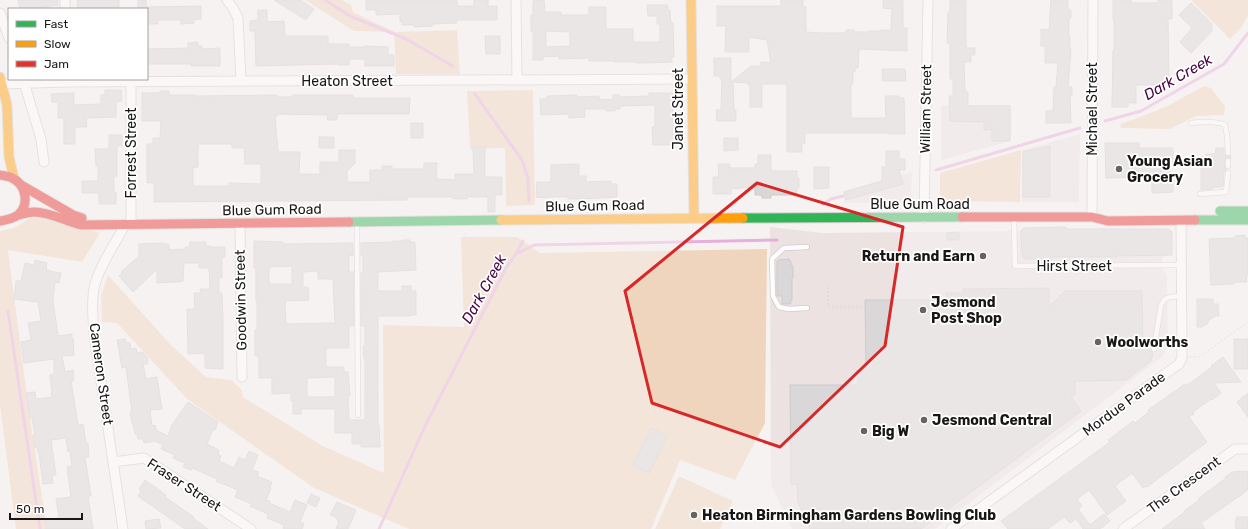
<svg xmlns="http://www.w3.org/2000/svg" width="1248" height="529" viewBox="0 0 1248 529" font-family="Rubik,sans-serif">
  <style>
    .built { fill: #ece2e2 }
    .green { fill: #f0d5be }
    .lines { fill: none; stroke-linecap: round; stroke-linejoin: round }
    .stream { stroke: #e6b0db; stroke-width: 3 }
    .building { fill: #dad7d8; stroke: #cecbcb; fill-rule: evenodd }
    .lane-casing { stroke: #d1cdcd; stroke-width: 6 }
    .street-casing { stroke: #d1cdcd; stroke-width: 11 }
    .fast-casing { stroke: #d1cdcd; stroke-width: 11 }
    .slow-casing { stroke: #d1cdcd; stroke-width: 11 }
    .jam-casing { stroke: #d1cdcd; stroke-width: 11 }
    .path { stroke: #dddcdc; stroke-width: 1.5; stroke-dasharray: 2 2; stroke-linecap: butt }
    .lane { stroke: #fefdfd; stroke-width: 4.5 }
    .street { stroke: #fefdfd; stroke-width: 9 }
    .fast { stroke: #30b455; stroke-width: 9 }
    .slow { stroke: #ff9f0a; stroke-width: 9 }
    .jam { stroke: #e5322d; stroke-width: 9 }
    .marked { fill: none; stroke: #d62828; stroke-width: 3; stroke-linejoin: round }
    .poi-dot { fill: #676363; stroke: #fff; stroke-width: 1.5 }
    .labels { text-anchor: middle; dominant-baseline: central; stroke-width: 3.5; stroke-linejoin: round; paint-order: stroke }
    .street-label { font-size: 14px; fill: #191616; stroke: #fff }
    .poi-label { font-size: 14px; font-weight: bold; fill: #191616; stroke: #fff; text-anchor: start }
    .water-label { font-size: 15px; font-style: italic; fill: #4b0644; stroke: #fff }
  </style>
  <rect width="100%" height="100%" fill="#f7f2f2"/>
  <path class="built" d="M941,105H1011V141L941,160Z
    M1080,134L1079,202H1022V150Z
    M912,172L911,203H844V191Z
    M770,227L822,233L1022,231L1166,235L1167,256L1162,257V269L1167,275L1168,345L1163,356L935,529H792L771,485Z"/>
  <path class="green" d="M305,0H342L351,5L353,12L395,32L457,30L460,74H396L394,32L354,31Z
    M1191,0H1248V15L1241,28L1230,39Z
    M1204,86L1211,88L1225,106L1224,115L1196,116L1170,129L1121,128L1120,124L1146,115L1169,105Z
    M533,90L535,205L506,206L505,148L470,149L467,91Z
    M1021,150L1020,202L940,201V173Z
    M45,217L100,233L82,262L8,250L30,419L47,529H16L0,405V231L16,227L30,218Z
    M461,237H517L540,253L767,249L765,423L735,480L680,460L651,529H409L314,488L187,399L117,323L102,322L101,295L108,275L170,344L206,377L231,380L242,390L243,397L323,446L384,473L383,325L464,327Z
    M679,476L733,501L720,529H655Z"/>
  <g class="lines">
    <path class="stream" d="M325,0L350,16L406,39L453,66
      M475,94L522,160L528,178L529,201
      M1105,121L1141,111L1224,64L1248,33
      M936,170L1080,128
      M823,204L831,199L843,196
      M516,254L523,241
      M8,311L40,529
      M379,529L425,426L506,268L516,254L534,245L777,240"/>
  </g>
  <path class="building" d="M18,0H58V5L43,7V9H20Z
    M77,0H119V9H78Z
    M138,0H146V9H138Z
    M274,0H300L314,9L306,20Z
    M366,0H457V6H474V0H488V6H497V20H457V23L433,24L432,26L415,27L414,25H402V22H400V14L376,15V10H366Z
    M544,0L545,12H561V15H589V7H606V29H633V42H660V24H657V16H648L647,5H668V10H670L671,23H673L674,57H672V62L644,63H636V62H615L614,61H589V58L559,59V56L543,57V60H533V31H531V15H533V1ZM546,31L570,32V46L546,47Z
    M781,0H803V7H806V32L821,33H845L846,30H854V32H868V31H881V30H891L892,9L883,8V0H903V28H907V51L859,49L858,68H855V72L853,71V84H851V118H886L885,96H899V98H904L905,134H889V133H805V143H802V152H787V84H762V107H750V85H748V83L733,82L734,110H736V121H717L716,110H721L722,79H720V76H714V58H731V82L751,66H761V62L771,63L767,40L749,37V52H725L726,26H717V6H781Z
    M950,0H966V48H975V55H971V62H964L965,92H968V106H1010V141H992V130H984V122L950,121L949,96H953V79H950V43H947L948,12H950Z
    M1051,0H1068V10H1071V18H1069V37H1070V49H1071L1068,87H1072V95H1070L1071,123H1046V111H1053L1054,87H1056L1058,63H1045V46H1041V29L1049,30Z
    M1113,0H1131V3H1158V0H1172V19H1168L1169,85H1136V103H1128V107H1112L1113,50H1114V19H1113Z
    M1191,3L1212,24V31L1191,53L1180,42L1192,28L1179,15Z
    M201,6V19L194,20V23L181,24V20H158V24H147V7Z
    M258,10H267V22L284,21L285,36H328V44H349V47H365V46L388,47V55H394V66H365V59H349V65H338V64L256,66L255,31H250V21L258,20Z
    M485,36H500V54H486Z
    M198,42V46H202V49L220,48V66H191V64H147V49L188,48V43Z
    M882,69H905L906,81H883Z
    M105,90H121L122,101L116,102V117L86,118L87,127H75V144H64V118H58V102H52L51,94L74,93V105L101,104V95H105Z
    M160,91H169V95H195V96L277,95V97H292V95H353V98H410L409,114H337V120H327L328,115L277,114V116H275L278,152H300L299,174H320V162H339V150H355V163L347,171V182H370V170H382V166H392V169H424V163H437L436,179L455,180V174H474L473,147H485V177H502V195H495V212H488V197H467V199H453V197H407V200L154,202V183H147V144H153V138H160L161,121H142V93H160ZM198,144H232V148H244L245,164H261V184L229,183V186H193V168L198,167Z
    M649,93H673V145H653L652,127H655V105L620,106V109H615V111H606V109H585V117L569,118V115L566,114L541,115L540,99H547V96L577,95V97L599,96V100L613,99V95H620V97L649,96Z
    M411,123H423V138H411Z
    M109,135H122V146H117V176H114V192H116V204H99V193H82V181H98V166H96L95,149H109Z
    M319,137H334V148H319Z
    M724,138H738V150L724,151Z
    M1105,143H1139V148H1173V163H1170V177H1173V192L1152,193V177L1106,178Z
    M1050,146V197H1023V152Z
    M1216,148H1224V155L1228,157L1231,156V158H1226L1224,161L1225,168L1227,169L1224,172L1223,186H1221V187H1213V189L1201,190V157L1206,156V154H1215Z
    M886,151H899V159H905V170H899L903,184L846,200L844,192L882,181V167H886Z
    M758,155H771V171H797V178H799V188H797V195H771V198H762V195H755V187L731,189V194H713V177H719L718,164H730V168H755V164H758Z
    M579,164V176H586V182L611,181V184H617V197L580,199H568V197H547V198L536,197L537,182H551V165Z
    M814,167H829V188L814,189Z
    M1066,227V229H1168L1172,232V255L1116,256V257H1051L1052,259H1025L1022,255L1021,231L1024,228Z
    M959,232V240H947V233Z
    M1245,235V238H1248V276H1246L1247,282H1234V284L1211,285L1209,239L1235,238V236Z
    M402,240H410V242H415L416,270L378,272V291H402V286H411V291H416V315H410V316H378V425H379L380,447H361V444H352V433H335V409H301V414H293V401H291V393L272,394V378H259V356H255V330H257V301H256V268H254V241L283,242V244L353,243V256L349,255V272H354V326H349V348H326V367H344V372H348L350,396H348L349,420H365V359H364L363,346H365V326H361V273H363V256H361V243L393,242V241H402ZM292,266V284H269V267ZM318,271V279H333L335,323L286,324L285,301L309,300L308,287H303V272ZM335,377V397H307V378Z
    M190,242H206V246H210V247H225V257H222V278H219V293H222L223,319V369L205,368V353L188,354L187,309H195L194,293H201L200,289H210L209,268H199V263H184L183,281L176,282L157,283V269L133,292L119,276L123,273L121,272L139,256V244L164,243V244H169V250L185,249V247H189Z
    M789,259V261H791V266H793V278H792V300H791V304H782V296H777V261H779V260Z
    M35,260L47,263L46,270H49V271L61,273L59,283L55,282L53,301L58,336L72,334V339L73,338L74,355L62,356L65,372L73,370L74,381H71L78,425L83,424L86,443H88L89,457H85L91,496H88L93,529H46L45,520L59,518L56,499L71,497L67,467L72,466L70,451L68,452L66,438L51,440L56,475H52L53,483L43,484L39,453H38L37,447L35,448L33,435H35L32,418H30L26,393L35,392L36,399L52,397L51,393H52L50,375L54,374V359L24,363L21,342L31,340L28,323L41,321L38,302L14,299L16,281H21L25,263L34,265Z
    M1049,288V307L1065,291H1142L1143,347L1150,349L1151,351L1153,353L1151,361L1126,380L1075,381V394L1071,397L1081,411L921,529H810L798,502L797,484H791L790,385H858V376L866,369L865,300H946V293H963V289Z
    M1197,299H1213V304H1218L1219,316H1215L1208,321V323L1202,327H1197Z
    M125,339L126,343H130L131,349L136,348L137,353L142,352L147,357L148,364H143L146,379L157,377L162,409L150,410L152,426L155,425L156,430L168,436L172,425L188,402L218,422L215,430L213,429L207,444L219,450L218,455L221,456L219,461L234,468L239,457L245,460L249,451L258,455L252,470L259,472L257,476L272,482L270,488H271L266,500L270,501L269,503L290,512L295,500L307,505L300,522L304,524L302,529H283L284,525L267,518L268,514L250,506L252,504L235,497L238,490L216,481L217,479L192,468L191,470L183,467L185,463L173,458L175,455L161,449L163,445L155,441L144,443L143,439H138L137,434H135L133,423H132L130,412H132L126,367L122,368L117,340Z
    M1234,339H1248V369H1234Z
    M1223,357L1241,382L1214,383L1221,393L1212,400L1211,399L1193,412L1194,414L1189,417L1207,442L1147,487L1146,486L1143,488L1132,473L1115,486L1126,501L1107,515L1089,490L1077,499L1082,506L1078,509L1090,525L1104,514L1110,521L1100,529H1083L1076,519L1070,523L1064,517L1048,529H1008L1001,521L1095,453L1110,442L1108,440L1111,438L1133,421L1135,423L1149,412L1148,410L1161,401L1185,384L1186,386L1212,367L1211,366Z
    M1248,393V417L1237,402Z
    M651,428L667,436L649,473L633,465Z
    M1248,471V490L1201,523L1205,529H1162L1185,512L1184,511L1199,500L1198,499L1226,478L1225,477L1232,472Z
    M145,480L166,495L165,497L191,515L194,517L193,518L208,529H185L138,496L141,491L139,489Z
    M311,494L320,498L316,507L307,503Z
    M337,502L356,510L348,529H336L339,521L337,520V518L330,515Z
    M1236,517H1248V529H1236L1235,522H1236Z
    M159,519L161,528L146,529L145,521Z"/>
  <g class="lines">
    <defs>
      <path id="lane" d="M1191,123C1199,122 1218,121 1225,125L1227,135L1228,153
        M1228,161V166
        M1200,194L1226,192L1228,173
        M1014,218L1015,266L1181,265
        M357,223L358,415
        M807,247L784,248L772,259L773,296L779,307L789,309L807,308
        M1154,349L1161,305L1165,299L1170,297L1182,296"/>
      <path id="street" d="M65,0V9
        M227,0L233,8L238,18L241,81
        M516,0L517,80
        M0,13L9,38
        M23,79L41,139L44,162
        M3,84L66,82L692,79
        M1092,217L1093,0
        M924,218L928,0
        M240,224L242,377
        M131,225V82
        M113,462L144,458L251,529
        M123,529L94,334C93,317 91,300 95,284C101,263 115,244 125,225
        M951,529L1179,364L1182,358L1181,220
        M1123,529L1235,449H1248"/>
      <path id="fast" d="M1220,211H1248
        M743,218L962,217
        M1195,220H1248
        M349,222L501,220"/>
      <path id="slow" d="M691,0L694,218
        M0,77L7,105L9,157L14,178
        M501,220L743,218"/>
      <path id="jam" d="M0,175C4,176 9,176 12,178C26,184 30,205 18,215C12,219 7,220 0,221
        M21,185L73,215L82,218
        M18,215C23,214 29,212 34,212C50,212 65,221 81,225L349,222
        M962,217H1092L1108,221L1195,220"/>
    </defs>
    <use href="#lane" class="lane-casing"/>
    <use href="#street" class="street-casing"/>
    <use href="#fast" class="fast-casing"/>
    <use href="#slow" class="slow-casing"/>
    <use href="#jam" class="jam-casing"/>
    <path class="path" d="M465,233C469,250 501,268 517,276
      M828,287V307H862
      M953,293L957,291
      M0,318L29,529
      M1190,357H1199L1248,322
      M927,529L965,501"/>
    <use href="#lane" class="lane"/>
    <use href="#street" class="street"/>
    <use href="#fast" class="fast"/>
    <use href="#slow" class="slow"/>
    <use href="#jam" class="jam"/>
  </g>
  <path d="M0 0H1248V529H0ZM757,183L903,227L885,346L780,447L652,403L625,291Z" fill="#f7f2f2" fill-opacity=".55" fill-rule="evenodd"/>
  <path class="marked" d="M757,183L903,227L885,346L780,447L652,403L625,291Z"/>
  <g class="poi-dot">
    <circle cx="1119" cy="169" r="4"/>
    <circle cx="983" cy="256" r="4"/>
    <circle cx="923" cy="310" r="4"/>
    <circle cx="1098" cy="342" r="4"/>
    <circle cx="924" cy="420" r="4"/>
    <circle cx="864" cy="431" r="4"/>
    <circle cx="694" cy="515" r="4"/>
  </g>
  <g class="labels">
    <g class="street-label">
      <text x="347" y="81">Heaton Street</text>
      <text transform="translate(678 109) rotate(-90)">Janet Street</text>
      <text transform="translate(926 109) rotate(-89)">William Street</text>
      <text transform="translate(1092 109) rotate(-90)">Michael Street</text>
      <text transform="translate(131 153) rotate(-90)">Forrest Street</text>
      <text x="920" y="204">Blue Gum Road</text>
      <text transform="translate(595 206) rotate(-1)">Blue Gum Road</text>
      <text transform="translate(272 210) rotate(-1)">Blue Gum Road</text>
      <text x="1074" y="266">Hirst Street</text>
      <text transform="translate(241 300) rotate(-91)">Goodwin Street</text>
      <text transform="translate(101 374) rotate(82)">Cameron Street</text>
      <text transform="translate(1124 404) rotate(-36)">Mordue Parade</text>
      <text transform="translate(184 485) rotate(33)">Fraser Street</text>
      <text transform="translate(1184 485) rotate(-36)">The Crescent</text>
    </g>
    <g class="poi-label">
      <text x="1127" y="161">Young Asian<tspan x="1127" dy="16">Grocery</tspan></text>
      <text x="975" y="256" text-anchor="end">Return and Earn</text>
      <text x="931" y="302">Jesmond<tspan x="931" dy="16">Post Shop</tspan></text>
      <text x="1106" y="342">Woolworths</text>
      <text x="932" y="420">Jesmond Central</text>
      <text x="872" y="431">Big W</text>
      <text x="702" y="515">Heaton Birmingham Gardens Bowling Club</text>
    </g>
    <g class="water-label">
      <text transform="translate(1178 77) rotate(-30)">Dark Creek</text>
      <text transform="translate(484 289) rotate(-61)">Dark Creek</text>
    </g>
  </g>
  <rect x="8" y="8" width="140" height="72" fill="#ffffff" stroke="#a3a2a2"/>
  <rect x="16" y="21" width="20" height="6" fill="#30b455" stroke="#a3a2a2"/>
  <text x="44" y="28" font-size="12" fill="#191616">Fast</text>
  <rect x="16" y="41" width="20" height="6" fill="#ff9f0a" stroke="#a3a2a2"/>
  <text x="44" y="48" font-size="12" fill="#191616">Slow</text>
  <rect x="16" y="61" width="20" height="6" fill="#e5322d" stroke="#a3a2a2"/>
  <text x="44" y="68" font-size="12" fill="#191616">Jam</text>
  <path d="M10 513v6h72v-6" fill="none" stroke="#191616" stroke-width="2"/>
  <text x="16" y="513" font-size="12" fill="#191616" stroke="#ffffff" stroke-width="3" paint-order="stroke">50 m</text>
</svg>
